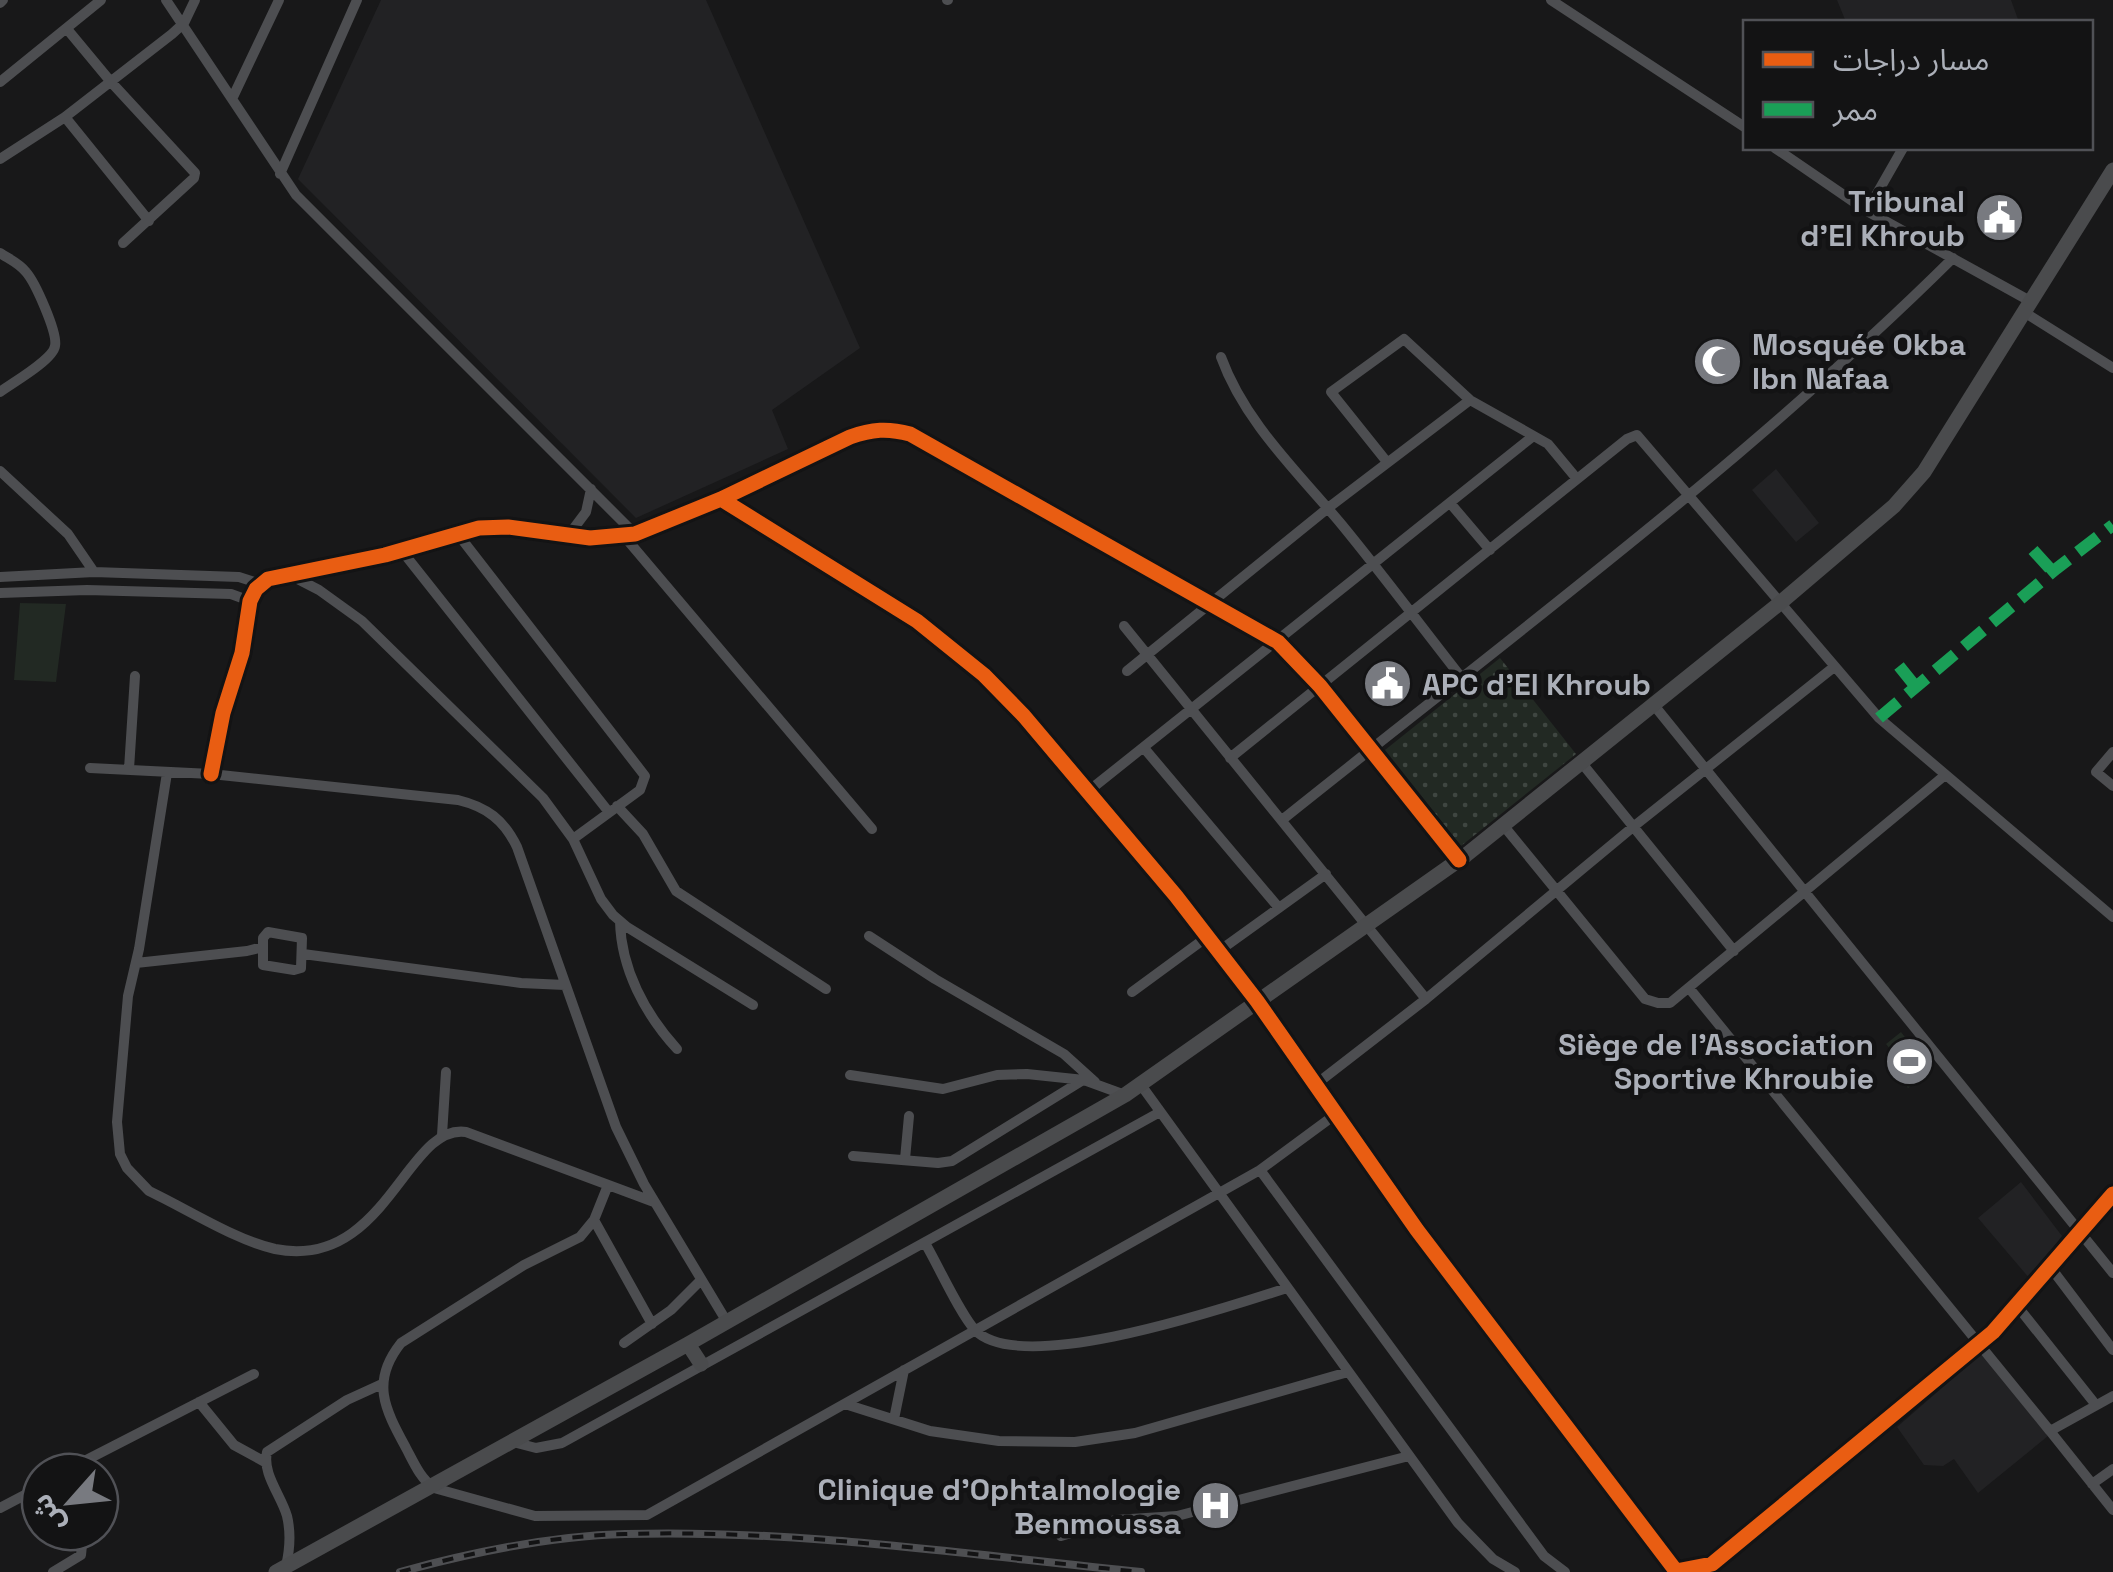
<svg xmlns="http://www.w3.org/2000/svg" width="2113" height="1572" viewBox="0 0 2113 1572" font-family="'Space Grotesk','Noto Sans Arabic',sans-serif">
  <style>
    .built { fill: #222224 }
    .garden { fill: url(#garden-dots) }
    .pitch { fill: #222923 }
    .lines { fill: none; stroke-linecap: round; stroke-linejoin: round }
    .minor { stroke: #4d4e51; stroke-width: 10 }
    .primary { stroke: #4a4b4d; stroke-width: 15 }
    .rail-casing { stroke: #4e4f52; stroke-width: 8 }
    .rail { stroke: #131314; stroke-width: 4; stroke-dasharray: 11; stroke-linecap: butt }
    .quiet { stroke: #1a9f57; stroke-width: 12; stroke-dasharray: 25 12; stroke-linecap: butt }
    .cycleway-casing { stroke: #131314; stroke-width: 21 }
    .cycleway { stroke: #e95d12; stroke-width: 15 }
    .labels { text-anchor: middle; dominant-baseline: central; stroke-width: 9; stroke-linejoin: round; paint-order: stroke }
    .poi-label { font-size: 30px; font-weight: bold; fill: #abafb8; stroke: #131314; text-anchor: end }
  </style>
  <defs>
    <pattern id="garden-dots" width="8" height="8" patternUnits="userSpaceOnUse" patternTransform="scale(2.5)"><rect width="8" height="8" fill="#222923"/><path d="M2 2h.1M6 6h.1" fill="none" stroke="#3f4641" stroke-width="1.8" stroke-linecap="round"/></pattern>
  </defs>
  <rect width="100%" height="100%" fill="#181819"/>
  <path class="built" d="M381,0H706L860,348L772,410L788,449L636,518L298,179Z
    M1837,0H2011L2019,22H1846Z
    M1776,469L1819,523L1796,542L1752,490Z
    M2021,1182L2062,1236L2030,1279L1978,1218Z
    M1982,1353L2048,1436L1978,1493L1954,1459L1943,1466L1924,1465L1897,1427Z"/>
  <path class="garden" d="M1500,658L1576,754L1461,846L1385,750Z"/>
  <path class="pitch" d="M20,603L66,604L56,682L14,680Z
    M1901,1032L1931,1071L1908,1088L1890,1064L1897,1058L1886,1044Z"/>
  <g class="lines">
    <path class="minor" d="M166,0L296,195L635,534
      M947,0H948
      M1551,0L1746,128
      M0,3L3,0
      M67,29L111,82L195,173L194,178L123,243
      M0,82L101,0
      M232,99L279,0
      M65,117L149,221
      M1775,148L1867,211L2030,301
      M0,159L65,117L172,34L184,23L195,0
      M280,174L357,0
      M1867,211L1903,148
      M0,253C9,259 19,263 26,272C35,282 58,333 55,346C53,360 12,383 0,392
      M2024,312L2113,368
      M1221,357C1245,423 1298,472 1342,525C1383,575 1421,626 1461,677
      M1387,462L1331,392L1404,339L1470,400L1548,444L1577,479
      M0,471L68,534L94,572
      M721,499L917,621L984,675L1024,716L1176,896L1257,1001L1417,1230L1676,1571L1712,1564L1993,1332L2113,1194
      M1450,503L1490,550
      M457,533L645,776L640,790L573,839
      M568,536L586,512L591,489
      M624,536L872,829
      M402,551L608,811
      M286,573L319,590L362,621L543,798L573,839L601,899L613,915L627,927L753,1005
      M0,577L94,572L239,577L261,584
      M0,593L87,590L231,594L250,601
      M1124,626L1426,999L1315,1085
      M1127,671L1328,508L1470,400
      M1653,704L2113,1273
      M1144,748L1279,908
      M2113,752L2096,772L2113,786
      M1230,758L1627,439L1637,435L1879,718L2113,917
      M1581,762L1734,951
      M90,768L211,774L458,800C487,807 504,820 517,847L616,1127L644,1184L727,1322
      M129,769L135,676
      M167,773L139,949L128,996L117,1122L120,1154L127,1168L149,1191C187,1209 235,1240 275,1249C386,1271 406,1123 466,1132L654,1202
      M211,774L223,713L242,653L250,601L256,589L268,579L385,555L479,528L508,527L590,538L635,534L721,499L850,437C872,429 888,428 910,434L1278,642L1320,686L1459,860
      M1086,793L1532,437
      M617,806L643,834L676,891L826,989
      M1282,820C1509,638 1746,463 1953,258
      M1503,825L1645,999L1658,1003H1670L1944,776
      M620,921C621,969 645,1014 677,1049
      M268,932L302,938L301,968L294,970L263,965V938Z
      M869,936L935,979L1064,1054L1095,1082
      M1219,951L1326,874
      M303,954L521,983L565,985
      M136,963L247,951L263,947
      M1689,988L2050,1431L2113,1396
      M1132,992L1207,937
      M1426,999L1633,827L1834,667
      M850,1075L943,1089L997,1075L1027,1074L1084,1080L1125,1095
      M1141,1085L1458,1523L1493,1559L1515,1572
      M442,1135L446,1072
      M853,1156L938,1163L952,1161L1083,1080
      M905,1159L909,1116
      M1260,1170L1544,1556L1565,1572
      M608,1185L594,1220L580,1237L524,1265L401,1343C370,1382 385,1409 406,1448C414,1463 420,1478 434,1488L535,1516L647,1515L1260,1170L1336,1114
      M594,1220L652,1324
      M925,1243C938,1265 960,1314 975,1330C1021,1378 1230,1306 1287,1288
      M2051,1268L2113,1350
      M2018,1307L2096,1405
      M624,1343L671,1310L701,1280
      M199,1402L234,1445L265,1462
      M845,1404L930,1431L999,1441L1075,1442L1135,1433L1348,1372
      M894,1419L904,1370
      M2050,1431L2113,1510
      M513,1442L536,1448L562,1443L1160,1112
      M63,1472L254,1374
      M2092,1484L2113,1469
      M0,1508L40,1487
      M1061,1536L1115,1520L1177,1516L1409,1456
      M286,1566C290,1549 291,1533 287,1516C281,1495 262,1474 267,1452L347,1400L382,1384
      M53,1572L81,1555L82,1545L76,1532"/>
    <path class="primary" d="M688,1344L701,1364
      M276,1572L688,1344L1125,1095L1466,855L1780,603L1894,506L1924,472L2113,170"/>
    <defs>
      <path id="rail" d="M400,1572C473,1552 549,1536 625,1534C798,1529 969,1555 1141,1572"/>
    </defs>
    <use href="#rail" class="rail-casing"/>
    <use href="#rail" class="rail"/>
    <path class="quiet" d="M2033,550L2053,572
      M1899,666L1916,687
      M1879,718L2056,569L2113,525"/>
    <defs>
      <path id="cycleway" d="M721,499L917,621L984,675L1024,716L1176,896L1257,1001L1417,1230L1676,1571L1712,1564L1993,1332L2113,1194
        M211,774L223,713L242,653L250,601L256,589L268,579L385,555L479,528L508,527L590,538L635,534L721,499L850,437C872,429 888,428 910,434L1278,642L1320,686L1459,860"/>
    </defs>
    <use href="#cycleway" class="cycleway-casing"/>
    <use href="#cycleway" class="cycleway"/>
  </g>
  <defs>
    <symbol id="civic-disc" viewBox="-11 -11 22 22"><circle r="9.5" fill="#787a80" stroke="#131314"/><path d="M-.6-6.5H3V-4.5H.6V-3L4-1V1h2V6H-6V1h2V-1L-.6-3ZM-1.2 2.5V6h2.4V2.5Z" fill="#fff"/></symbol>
    <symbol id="mosque-disc" viewBox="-11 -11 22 22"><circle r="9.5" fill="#787a80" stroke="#131314"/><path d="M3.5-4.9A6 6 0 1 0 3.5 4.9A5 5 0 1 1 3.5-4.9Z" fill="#fff"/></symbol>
    <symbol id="stadium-disc" viewBox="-11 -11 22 22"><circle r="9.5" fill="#787a80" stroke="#131314"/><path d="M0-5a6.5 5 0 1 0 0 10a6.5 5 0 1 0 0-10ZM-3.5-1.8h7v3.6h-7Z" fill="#fff"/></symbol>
    <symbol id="hospital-disc" viewBox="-11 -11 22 22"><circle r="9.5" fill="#787a80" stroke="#131314"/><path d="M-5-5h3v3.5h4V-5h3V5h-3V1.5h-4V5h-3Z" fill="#fff"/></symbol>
  </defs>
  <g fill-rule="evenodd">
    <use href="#civic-disc" x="1972" y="190" width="55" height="55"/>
    <use href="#mosque-disc" x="1690" y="334" width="55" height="55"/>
    <use href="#civic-disc" x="1360" y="656" width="55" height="55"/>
    <use href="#stadium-disc" x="1882" y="1034" width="55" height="55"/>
    <use href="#hospital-disc" x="1188" y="1478" width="55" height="55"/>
  </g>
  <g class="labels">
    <g class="poi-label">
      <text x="1965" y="201">Tribunal<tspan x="1965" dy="34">d'El Khroub</tspan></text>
      <text x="1752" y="344" text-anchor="start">Mosquée Okba<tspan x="1752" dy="34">Ibn Nafaa</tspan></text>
      <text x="1422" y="684" text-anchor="start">APC d'El Khroub</text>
      <text x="1874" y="1044">Siège de l'Association<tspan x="1874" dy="34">Sportive Khroubie</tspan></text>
      <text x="1181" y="1489">Clinique d'Ophtalmologie<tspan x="1181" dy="34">Benmoussa</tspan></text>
    </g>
  </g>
  <rect x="1743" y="20" width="350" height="130" fill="#131314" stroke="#505156" stroke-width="2.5"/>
  <rect x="1763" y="52" width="50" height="15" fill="#e95d12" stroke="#505156" stroke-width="2.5"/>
  <text x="1833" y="70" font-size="30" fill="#abafb8">مسار دراجات</text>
  <rect x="1763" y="102" width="50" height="15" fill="#1a9f57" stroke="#505156" stroke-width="2.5"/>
  <text x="1833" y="120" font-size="30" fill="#abafb8">ممر</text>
  <g transform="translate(70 1502) rotate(243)"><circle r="48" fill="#131314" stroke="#505156" stroke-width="2.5"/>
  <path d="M0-8L18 38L0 25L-18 38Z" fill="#787a80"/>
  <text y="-15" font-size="28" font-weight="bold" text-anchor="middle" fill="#abafb8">ش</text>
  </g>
</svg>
